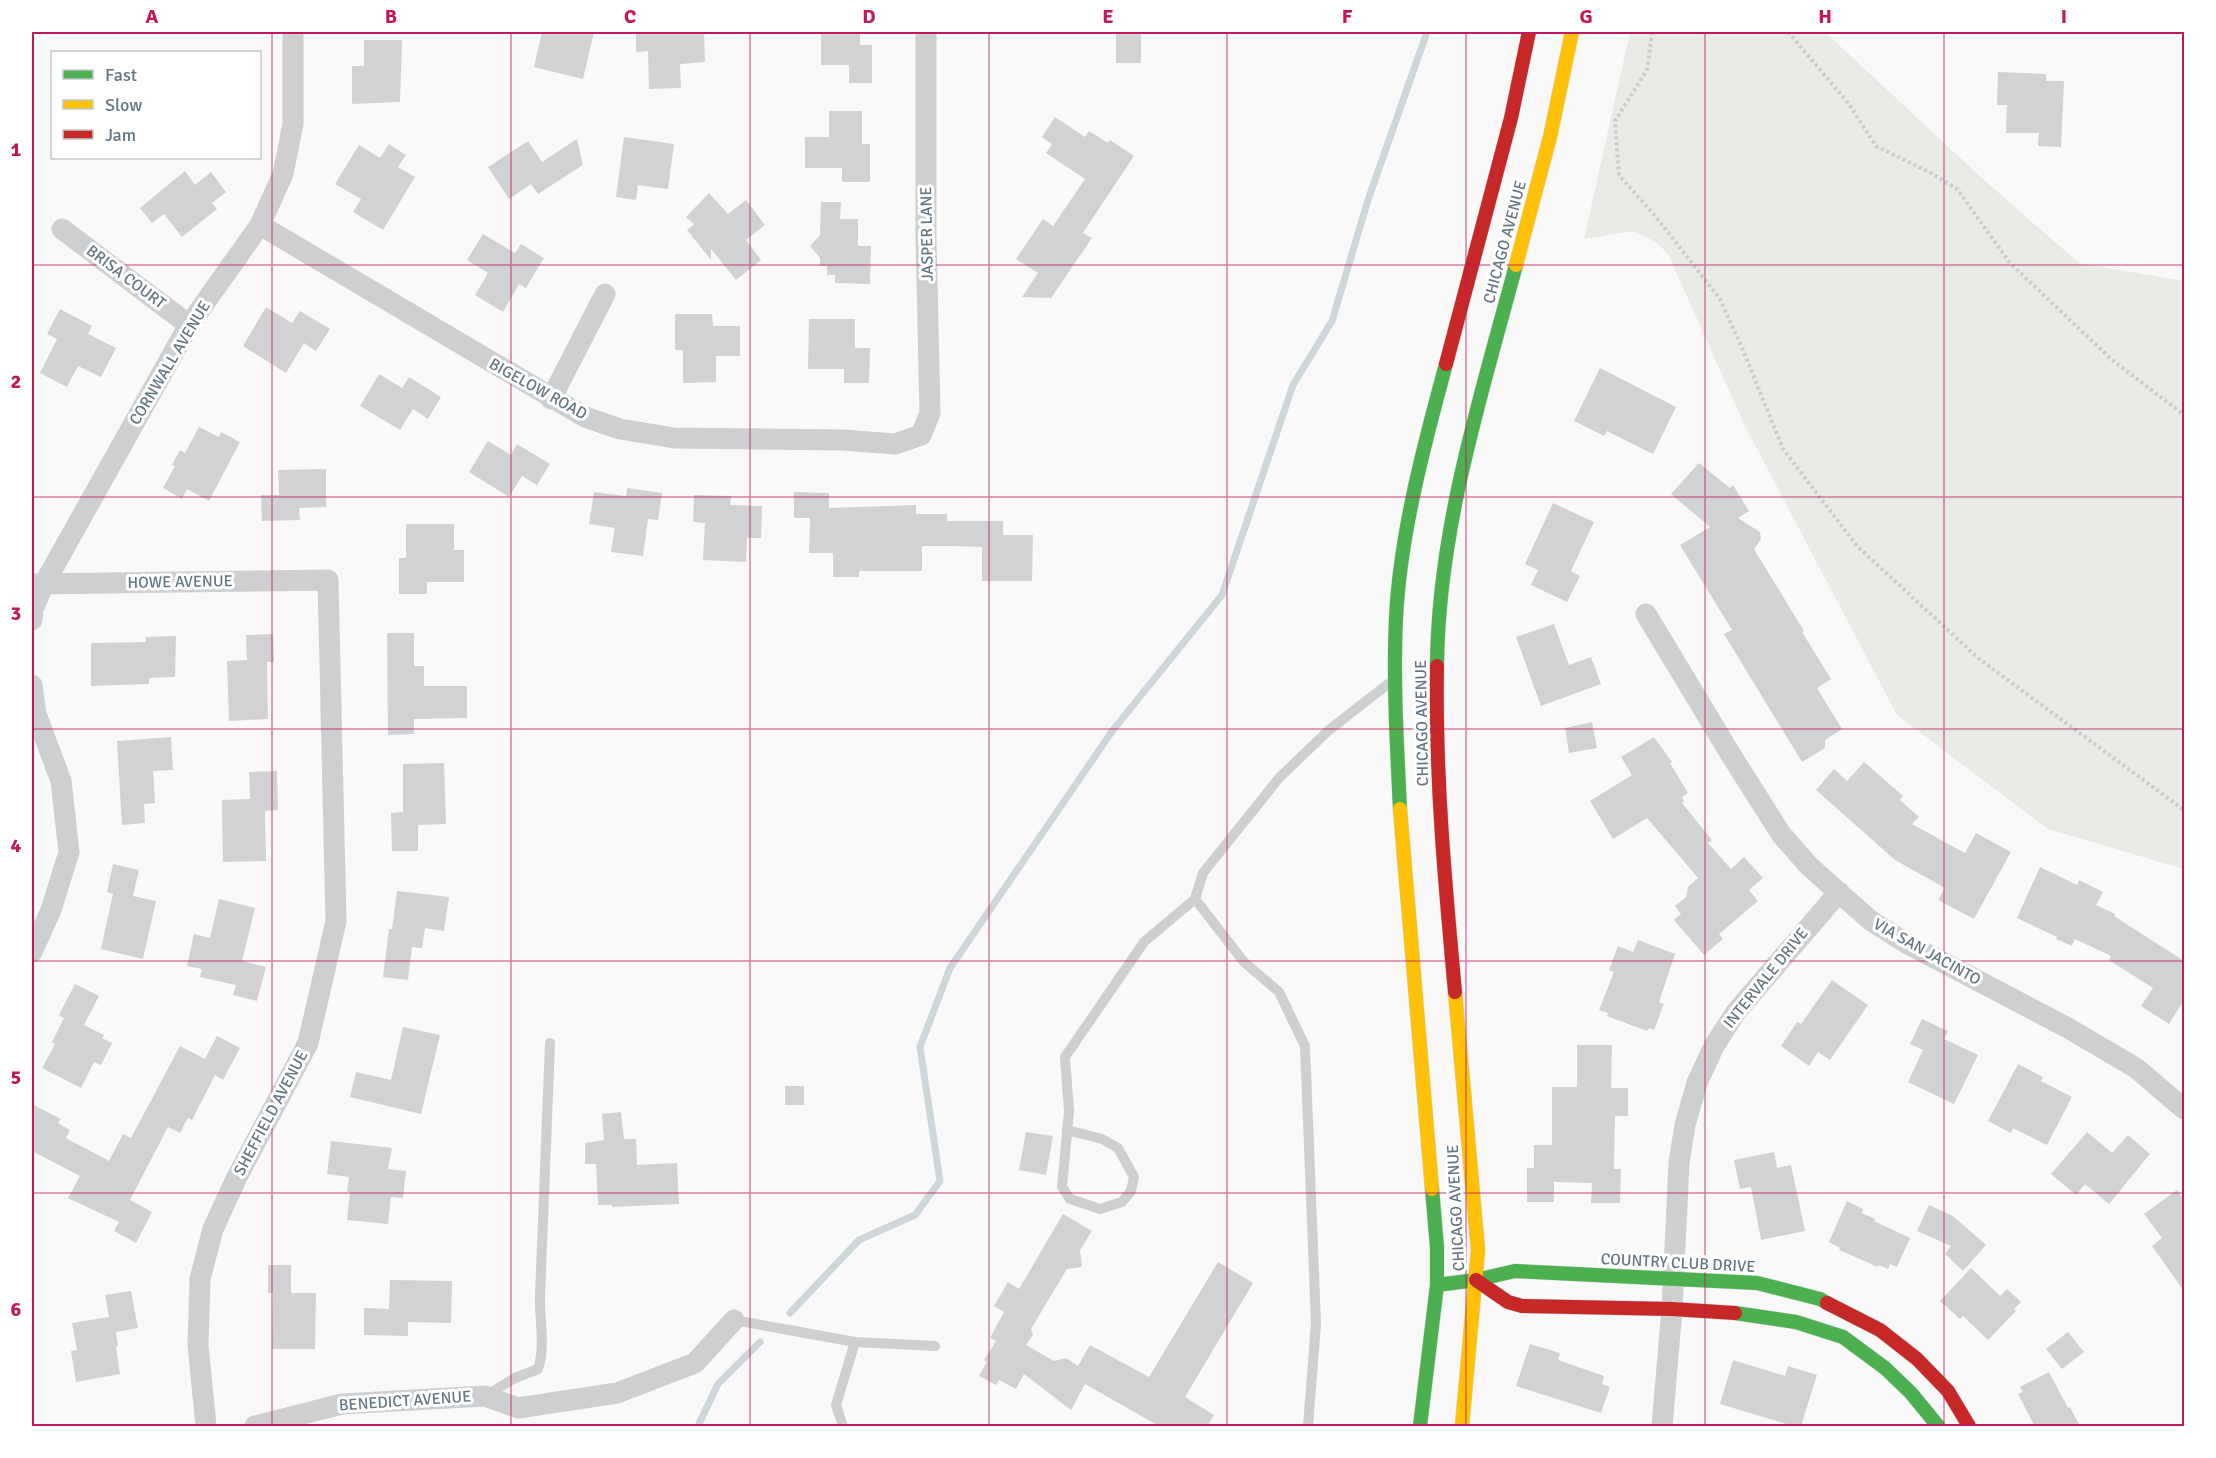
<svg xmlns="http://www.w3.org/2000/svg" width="2216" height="1458" viewBox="0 0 2216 1458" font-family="Signika,sans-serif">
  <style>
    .grass { fill: #e8ebe6 }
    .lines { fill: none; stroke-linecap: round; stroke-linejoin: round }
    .stream { stroke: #ced6d9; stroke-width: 7 }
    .building { fill: #d0d2d3 }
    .fast-casing { stroke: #d5d6d7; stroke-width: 15 }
    .slow-casing { stroke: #d5d6d7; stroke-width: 15 }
    .jam-casing { stroke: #d5d6d7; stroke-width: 15 }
    .path { stroke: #cbcccd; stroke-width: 4; stroke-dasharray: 3 3; stroke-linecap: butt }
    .lane { stroke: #cecfd0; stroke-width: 10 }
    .street { stroke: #cecfd0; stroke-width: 21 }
    .fast { stroke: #4caf50; stroke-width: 14 }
    .slow { stroke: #ffc107; stroke-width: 14 }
    .jam { stroke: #c62828; stroke-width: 14 }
    .grid { fill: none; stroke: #c2185b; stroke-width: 1.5; stroke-opacity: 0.55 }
    .labels { text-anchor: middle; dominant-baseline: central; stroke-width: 6; stroke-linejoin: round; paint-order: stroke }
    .street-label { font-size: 16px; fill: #657683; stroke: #fff }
    .neatline { fill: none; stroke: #c2185b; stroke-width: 2 }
    .grid-label { font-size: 20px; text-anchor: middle; font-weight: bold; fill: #c2185b }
  </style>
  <rect width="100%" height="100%" fill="#f9f9f9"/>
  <path class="grass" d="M1630,32H1825L1984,180L2079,263L2184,281V869L2048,829L1897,715L1745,426L1668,254L1656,242L1633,231L1584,239Z"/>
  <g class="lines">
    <path class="stream" d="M790,1313L859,1240L915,1215L940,1181L920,1047L950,968L1113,730L1222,595L1293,385L1332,321L1368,200L1427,32
      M698,1426L718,1384L760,1342"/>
  </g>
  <path class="building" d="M542,32H594L583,79L534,67Z
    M636,32H704L705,62L680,64L681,88L649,89L648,51L636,52Z
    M821,32H860V45H872V83H849V65H821Z
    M1116,32H1141V63H1116Z
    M364,40H402L400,102L352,104V66H364Z
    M1998,72L2046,74V81H2064L2061,147L2038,146L2039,133H2006L2007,105H1997Z
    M829,111H862V144H870V182H842V168H805V137H829Z
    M1055,117L1085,137L1089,131L1108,143L1110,140L1134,156L1083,233L1092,238L1051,298L1022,297L1038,273L1016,259L1043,219L1053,226L1085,179L1046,153L1052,144L1042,137Z
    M624,137L674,144L668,189L638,185L636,200L616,197Z
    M577,139L583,165L538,194L531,184L509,199L488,167L528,141L542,162Z
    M389,144L406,155L398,167L415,177L383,230L353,212L361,199L335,184L359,145L380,158Z
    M185,171L195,185L211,172L226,192L212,203L217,209L182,237L164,214L152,223L140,208Z
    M709,193L728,214L746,200L765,225L746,240L761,260L736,280L711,249V260L687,230L694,224L686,217Z
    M821,202H841L840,219H858V246H871L870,284L835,283V275H827V266H820V258L810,246L820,235Z
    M483,234L515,253L521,244L544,258L526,288L519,284L503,312L475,295L488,273L467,260Z
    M266,307L292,323L300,311L330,329L316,351L304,343L286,373L243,346Z
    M60,309L92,326L88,334L116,348L101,377L78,366L67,387L40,373L57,339L47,334Z
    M675,314H712L713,326H740V356H716V382L683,383V350H675Z
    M809,319H855V348H870L869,383H844V369H808Z
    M1600,368L1676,407L1653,454L1607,431L1604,436L1574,421Z
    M379,374L402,388L409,377L441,397L428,419L413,409L400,430L360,406Z
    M199,427L219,437L221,432L240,442L209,501L187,489L182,499L163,488L175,466L172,465L180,450L185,453Z
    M488,441L511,455L517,444L550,464L537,485L522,476L509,497L469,472Z
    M1699,463L1730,488L1733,485L1749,511L1738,518L1760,532L1761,539L1754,549L1804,631L1802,632L1831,679L1817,688L1842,729L1825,740V748L1802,762L1724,634L1732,630L1680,545L1710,527L1671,494Z
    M326,469V507L299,508L300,520L262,521L261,495H279L278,470Z
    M627,488L662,493L658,520L648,519L643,556L611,552L615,528L589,524L594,492L626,496Z
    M794,492L829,493V508L916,505V514H947V521H1003V535H1033L1032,581H982V547L954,546H922V571H859V577H833V553H809L810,518H794Z
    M694,495L731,496L730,505L762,506L761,538H747L746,562L703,560L705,523L693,522Z
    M1553,503L1594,522L1571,571L1580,576L1567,602L1531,585L1538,570L1525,564Z
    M406,524H454V550H464V582H427V594H399V558H406Z
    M1554,624L1569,665L1591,657L1601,684L1541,706L1516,637Z
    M387,633H414V666H424V686H467V718L414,719V734L388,735Z
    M273,634L274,662H267L268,719L229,721L227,661L247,660L246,635Z
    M176,636L175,677L149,678V684L91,686V643L146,642V637Z
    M1592,722L1597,748L1569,753L1565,728Z
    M171,737L173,770L153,771L155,803L144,804L145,823L122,825L117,741Z
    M1654,737L1672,762L1670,763L1688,793L1682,797L1684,801L1682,803L1712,840L1708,843L1731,869L1744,857L1763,878L1749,890L1758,901L1719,934L1723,939L1704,955L1674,920L1681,914L1675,906L1686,897L1688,887L1698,878L1647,818L1613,839L1590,801L1632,775L1621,757Z
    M1864,762L1903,796L1900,800L1919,817L1912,824L1965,853L1976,833L2011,852L1974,919L1938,900L1945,888L1895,860L1816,790L1834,769L1847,781Z
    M444,763L446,824L418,825V851H392L391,813L403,812V764Z
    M277,771L278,810L265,811L266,861L223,862L222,800L250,799L249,772Z
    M113,864L139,870L133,896L156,901L143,959L101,949L113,894L107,892Z
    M2040,867L2077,885L2079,880L2103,892L2096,905L2115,914L2114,916L2184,961V1000L2169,1024L2141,1006L2153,988L2109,960L2111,956L2075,939L2072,946L2056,939L2057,937L2017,918Z
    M397,891L449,897L444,931L425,928L422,948L412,947L408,980L383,977L389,929H392Z
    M219,899L255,908L242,961L266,967L257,1001L233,995L236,985L200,977L202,969L187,966L194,934L210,938Z
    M1638,940L1675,954L1659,1002L1664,1004L1654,1030L1649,1028L1647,1031L1607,1016L1608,1013L1599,1010L1614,972L1609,970L1618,946L1633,952Z
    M1832,980L1868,1005L1830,1060L1818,1052L1809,1066L1781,1046L1797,1022L1801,1024Z
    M75,984L99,996L84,1025L104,1035L102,1038L112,1043L101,1065L94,1062L81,1088L42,1068L55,1044L52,1042L64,1018L59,1015Z
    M1922,1019L1948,1031L1944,1039L1978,1055L1954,1104L1908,1082L1923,1050L1910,1044Z
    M403,1027L440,1035L421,1114L350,1097L356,1072L391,1080Z
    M217,1036L240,1048L223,1080L215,1075L192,1120L188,1118L180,1133L168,1127L130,1200L152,1212L136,1243L114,1231L119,1222L68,1198L80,1176L32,1151V1104L61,1119L58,1123L70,1130L66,1138L109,1161L123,1134L131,1138L180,1046L205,1059Z
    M1577,1045H1612L1611,1088H1628V1116H1615L1614,1169H1621L1620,1203H1591L1592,1183L1554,1182V1202H1527V1168H1534V1145H1552V1087H1577Z
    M2018,1064L2043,1077L2041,1081L2072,1097L2047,1145L2013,1128L2011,1133L1988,1121Z
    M785,1086H804V1105H785Z
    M621,1112L624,1139H636L637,1165L677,1163L679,1204L612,1207V1205H598L596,1164H585V1143L604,1140L602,1114Z
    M1026,1132L1053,1136L1046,1175L1019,1170Z
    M2087,1132L2112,1153L2128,1135L2150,1154L2109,1204L2085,1184L2076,1195L2051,1174Z
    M331,1141L392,1148L388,1169L406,1171L403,1198L391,1197L388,1224L347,1220L350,1192H347L349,1177L327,1174Z
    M1774,1152L1777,1168L1791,1165L1805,1231L1761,1240L1751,1187L1740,1189L1734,1160Z
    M2177,1190L2184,1200V1291L2152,1246L2162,1238L2144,1214Z
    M1847,1201L1863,1209L1862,1213L1875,1219L1874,1221L1910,1238L1897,1267L1890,1264L1888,1269L1879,1265L1878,1267L1839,1250L1840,1248L1829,1242Z
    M1929,1205L1953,1216L1986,1245L1963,1271L1945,1254L1951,1246L1917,1231Z
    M1063,1214L1092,1231L1080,1250L1082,1267L1067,1269L1031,1329L1033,1335L1026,1345L1054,1361L1066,1358L1078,1366L1090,1345L1149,1377L1218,1262L1253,1283L1185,1397L1214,1415L1207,1426H1159L1085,1384L1071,1410L1024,1374L1016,1389L999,1380L996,1385L979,1376L987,1362L984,1360L996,1341L990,1338L1004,1312L994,1306L1008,1282L1019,1289Z
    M268,1265H291V1293H316L315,1349H272L273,1293H268Z
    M1971,1268L2000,1296L2007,1289L2021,1302L2014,1309L2016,1311L1988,1340L1963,1316L1960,1319L1940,1301Z
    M390,1280L452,1281L451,1323L408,1322V1336L364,1335V1308L389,1309Z
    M131,1291L138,1328L116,1332L118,1346H116L120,1374L76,1382L71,1351L77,1350L72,1323L109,1317L105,1295Z
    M2068,1332L2084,1352L2062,1369L2046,1349Z
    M1530,1344L1560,1353L1558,1360L1604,1376L1602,1384L1610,1387L1601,1413L1516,1386Z
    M1733,1360L1785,1376L1788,1366L1817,1375L1801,1426H1793L1720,1404Z
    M2049,1372L2068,1408L2070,1407L2080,1426H2032L2034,1425L2018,1394L2023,1392L2020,1387Z"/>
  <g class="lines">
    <defs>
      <path id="fast" d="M1437,666C1438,529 1481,396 1516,265
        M1400,809C1397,746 1393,682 1396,618C1400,535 1424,445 1446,364
        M1437,1285L1476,1280L1515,1271L1757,1283L1820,1299L1827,1303
        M1735,1313L1796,1322L1843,1337L1885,1368L1911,1393L1938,1426
        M1420,1426L1437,1285V1247L1432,1189"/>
      <path id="slow" d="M1516,265L1550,137L1572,32
        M1400,809L1432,1189
        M1455,992L1478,1250L1462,1426"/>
      <path id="jam" d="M1446,364L1511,118L1529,32
        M1437,666C1435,775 1445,883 1455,992
        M1476,1280L1508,1302L1522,1306L1672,1309L1735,1313
        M1827,1303L1880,1330L1917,1359L1948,1391L1969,1426"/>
    </defs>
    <use href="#fast" class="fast-casing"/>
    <use href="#slow" class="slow-casing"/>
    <use href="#jam" class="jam-casing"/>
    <path class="path" d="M1652,32L1647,70L1615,121L1619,175L1656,217L1720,299L1743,350L1783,449L1857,546L1978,658L2184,810
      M1788,32L1849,104L1876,146L1931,173L1957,189L2010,263L2111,359L2184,415"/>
    <path class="lane" d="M1067,1130L1102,1139L1118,1148L1134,1177L1131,1191L1122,1202L1100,1209L1070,1199L1062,1187L1069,1111L1065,1057L1144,942L1195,899
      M734,1320L855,1342
      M485,1396L515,1378L538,1369C546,1346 539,1319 540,1296C543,1211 547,1127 550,1043
      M843,1426L836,1405L855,1342L935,1346
      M1308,1426L1316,1323L1305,1046L1279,992L1244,962L1195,899L1203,873L1279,778L1329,730L1388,684"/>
    <path class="street" d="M260,225L585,417L620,429L674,438L843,440L895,444L921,435L930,413L926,238V32
      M62,229L189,325
      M551,399L605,294
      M32,584L328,580L336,921L308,1043L236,1179L213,1229L200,1279L198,1345L206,1426
      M1646,614L1731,755L1781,834L1809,866L1870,920L1906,943L2068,1028L2136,1068L2184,1109
      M32,620L33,609L44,584L189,325L260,225L283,174L293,124V32
      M32,685L36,714L61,781L69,852L51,910L32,952
      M255,1426L342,1404L485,1396L518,1408L617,1393L695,1363L734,1320
      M1662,1426L1672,1309L1679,1163L1685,1125L1697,1083L1714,1046L1736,1012L1839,892"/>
    <use href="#fast" class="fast"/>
    <use href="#slow" class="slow"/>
    <use href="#jam" class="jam"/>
  </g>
  <path class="grid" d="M272,32V1426M511,32V1426M750,32V1426M989,32V1426M1227,32V1426M1466,32V1426M1705,32V1426M1944,32V1426M32,265H2184M32,497H2184M32,729H2184M32,961H2184M32,1193H2184"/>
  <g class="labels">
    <g class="street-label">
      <text transform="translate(927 234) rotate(-91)">JASPER LANE</text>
      <text transform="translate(1505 242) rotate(-75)">CHICAGO AVENUE</text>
      <text transform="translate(126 277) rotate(37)">BRISA COURT</text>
      <text transform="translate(170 363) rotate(-59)">CORNWALL AVENUE</text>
      <text transform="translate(538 389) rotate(29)">BIGELOW ROAD</text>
      <text transform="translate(180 582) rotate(-1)">HOWE AVENUE</text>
      <text transform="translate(1422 723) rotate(-91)">CHICAGO AVENUE</text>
      <text transform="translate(1927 952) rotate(29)">VIA SAN JACINTO</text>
      <text transform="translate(1766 978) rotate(-51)">INTERVALE DRIVE</text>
      <text transform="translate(271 1113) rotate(-62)">SHEFFIELD AVENUE</text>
      <text transform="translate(1456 1208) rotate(-93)">CHICAGO AVENUE</text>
      <text transform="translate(1678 1263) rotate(3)">COUNTRY CLUB DRIVE</text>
      <text transform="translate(405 1401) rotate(-4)">BENEDICT AVENUE</text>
    </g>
  </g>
  <rect width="2216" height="1458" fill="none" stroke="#ffffff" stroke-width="66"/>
  <rect x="51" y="51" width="210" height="108" fill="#ffffff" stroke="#c1c8cd" stroke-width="1.5"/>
  <rect x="63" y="70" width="30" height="9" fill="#4caf50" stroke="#c1c8cd" stroke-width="1.5"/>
  <text x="105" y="81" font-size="18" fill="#657683">Fast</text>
  <rect x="63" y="100" width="30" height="9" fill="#ffc107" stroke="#c1c8cd" stroke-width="1.5"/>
  <text x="105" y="111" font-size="18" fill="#657683">Slow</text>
  <rect x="63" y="130" width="30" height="9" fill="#c62828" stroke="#c1c8cd" stroke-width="1.5"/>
  <text x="105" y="141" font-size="18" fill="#657683">Jam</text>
  <rect x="33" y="33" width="2150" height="1392" class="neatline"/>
  <g class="grid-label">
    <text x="152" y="23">A</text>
    <text x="391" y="23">B</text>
    <text x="630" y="23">C</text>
    <text x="869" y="23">D</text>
    <text x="1108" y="23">E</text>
    <text x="1347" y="23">F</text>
    <text x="1586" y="23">G</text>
    <text x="1825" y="23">H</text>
    <text x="2064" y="23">I</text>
    <text x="16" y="156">1</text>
    <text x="16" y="388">2</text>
    <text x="16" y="620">3</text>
    <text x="16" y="852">4</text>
    <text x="16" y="1084">5</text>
    <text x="16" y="1316">6</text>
  </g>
</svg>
